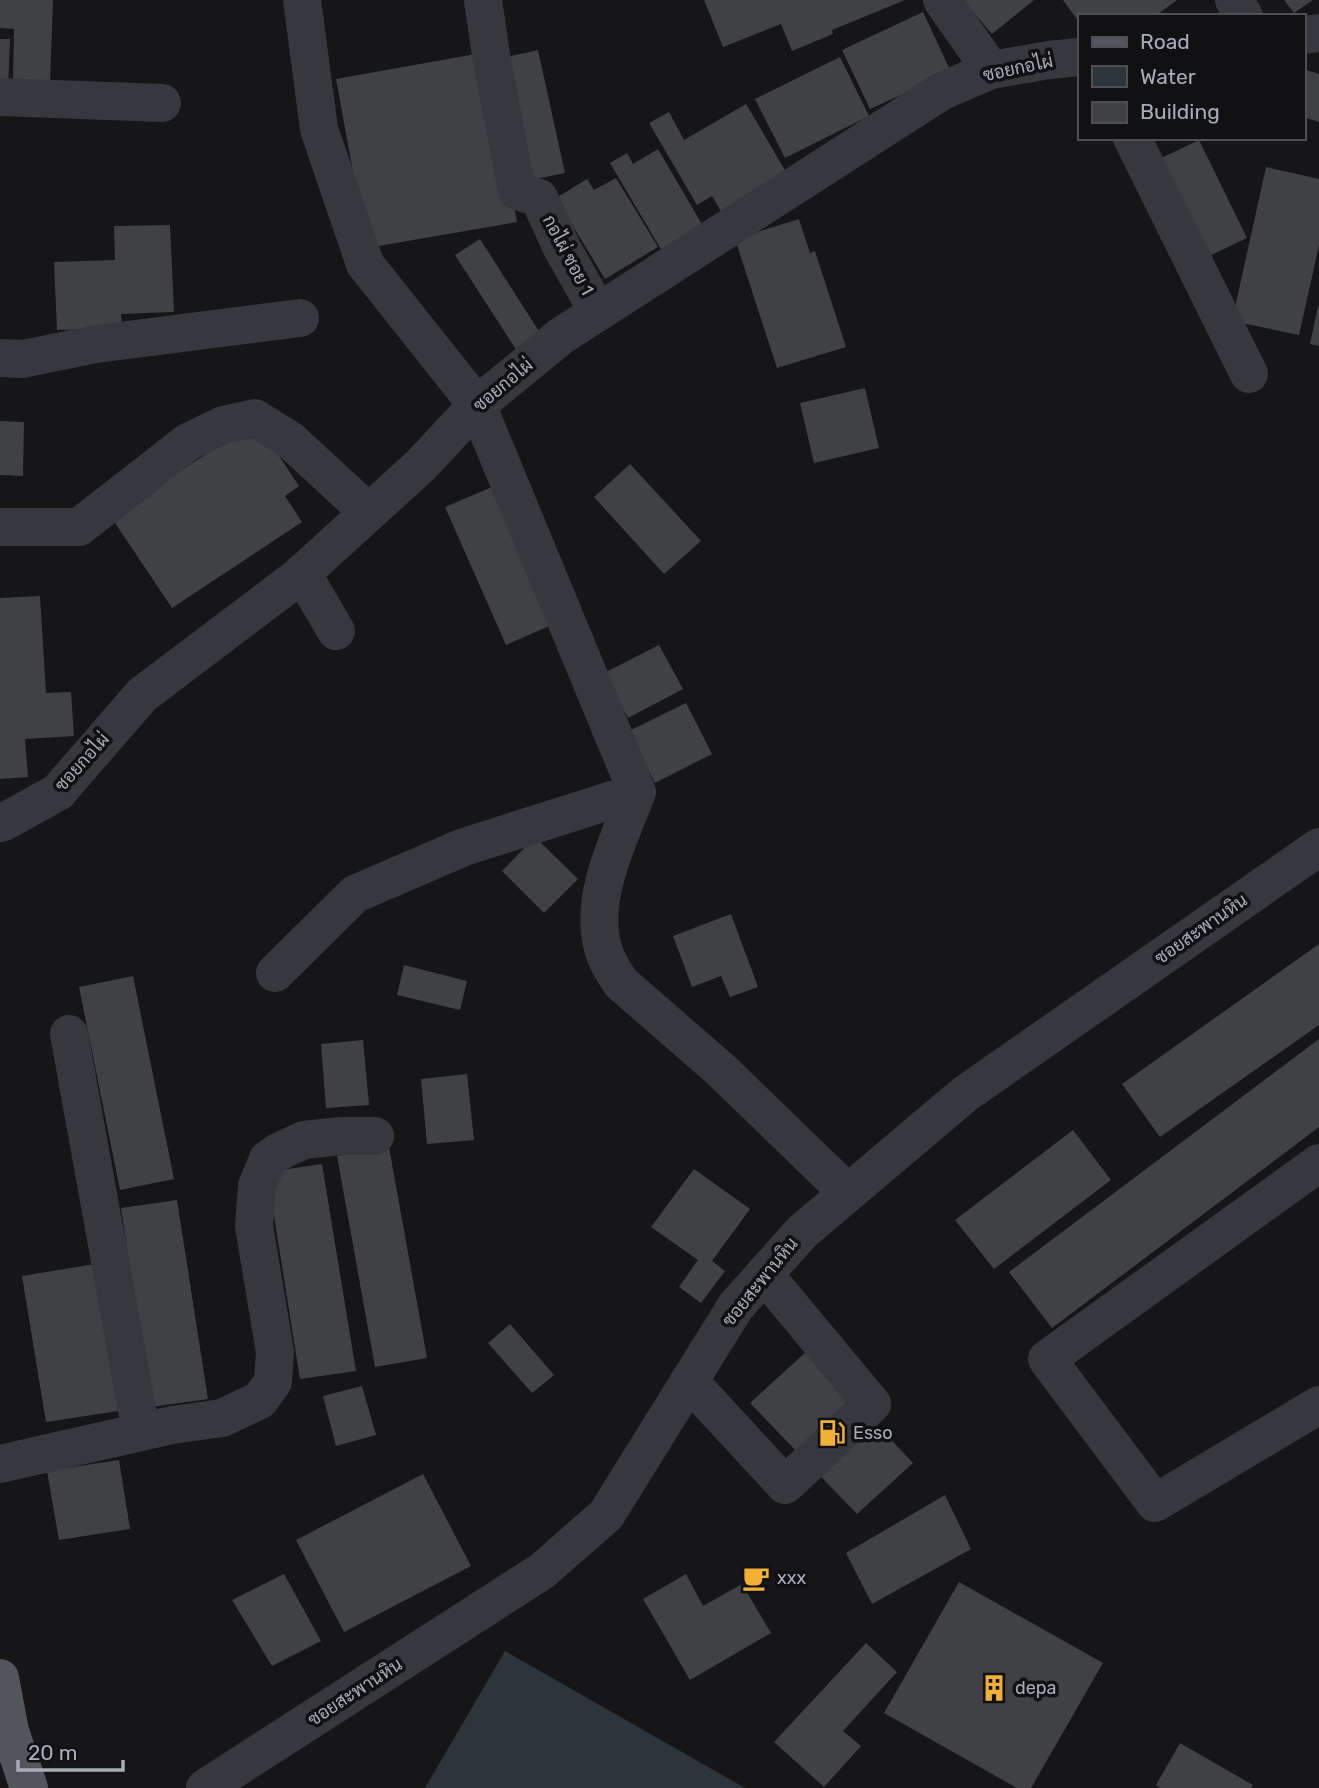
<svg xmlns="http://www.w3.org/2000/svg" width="1319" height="1788" viewBox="0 0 1319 1788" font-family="Rubik,Sarabun,sans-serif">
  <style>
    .water { fill: #2c353c }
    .building { fill: #404145 }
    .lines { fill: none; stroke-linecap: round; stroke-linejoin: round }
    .minor { stroke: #37383d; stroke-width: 38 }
    .major { stroke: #53555c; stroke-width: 38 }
    .labels { text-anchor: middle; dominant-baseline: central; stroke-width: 7; stroke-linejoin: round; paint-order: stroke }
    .street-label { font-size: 18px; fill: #a8adb8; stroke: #111113 }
    .poi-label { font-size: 18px; fill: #a8adb8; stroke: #111113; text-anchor: start }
  </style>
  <rect width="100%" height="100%" fill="#161618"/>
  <path class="water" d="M505,1651L745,1788H425Z"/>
  <path class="building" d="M0,0H53L50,83L13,82L14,29L0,28Z
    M704,0H905L832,30L833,34L792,51L781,24L723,47Z
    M963,0H1034L992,34Z
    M1063,0H1177L1155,16H1079V22Z
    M1284,0H1313L1294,13Z
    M923,12L951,72L870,109L842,50Z
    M0,39H10L8,90H0Z
    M538,50L565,173L521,182L494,60Z
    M487,52L517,222L367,248L336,79Z
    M840,57L869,116L785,158L755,99Z
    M1303,69L1319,74V122L1303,117Z
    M746,104L789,177L723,215L712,196L697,205L649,123L669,112L684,140Z
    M1199,140L1247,238L1205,258L1157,160Z
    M658,149L703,226L662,251L610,163L627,153L633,164Z
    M1266,167L1319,179V245L1299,335L1232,321Z
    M616,178L658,247L605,279L556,198L587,179L594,190Z
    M799,219L810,253L815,251L846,347L777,368L735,239Z
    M170,225L174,312L121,314L122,328L57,330L54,262L115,260L114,226Z
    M480,239L542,336L517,351L455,255Z
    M1318,306H1319V346L1310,344Z
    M865,388L879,448L814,463L800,403Z
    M0,421L24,422L23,476L0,475Z
    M256,421L299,486L285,496L302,522L172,608L111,517Z
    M630,464L701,541L664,574L594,497Z
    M492,487L563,620L506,645L445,507Z
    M40,596L46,693L71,692L74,736L25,739L28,777L0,779V598Z
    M659,645L683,689L628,718L604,673Z
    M686,703L712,754L655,783L629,731Z
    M535,837L578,879L544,913L502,871Z
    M731,914L758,987L730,997L721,976L692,987L673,936Z
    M1319,944V1025L1160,1137L1122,1084Z
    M404,965L467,981L460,1010L397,995Z
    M133,976L174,1179L120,1190L79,987Z
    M1319,1039V1127L1052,1328L1009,1272Z
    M363,1040L369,1105L326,1108L321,1044Z
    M467,1074L474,1140L427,1144L421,1079Z
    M1073,1130L1111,1180L994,1269L955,1220Z
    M389,1147L427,1358L375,1367L337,1156Z
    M322,1164L356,1371L300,1379L267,1172Z
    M694,1169L750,1209L712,1261L725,1271L701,1303L679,1287L698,1260L651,1227Z
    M177,1200L208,1399L151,1407L121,1208Z
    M101,1263L125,1410L46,1422L22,1276Z
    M510,1324L554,1375L532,1393L488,1343Z
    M807,1351L913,1463L857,1514L750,1403Z
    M362,1386L376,1435L336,1446L323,1396Z
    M119,1460L130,1529L59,1540L47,1471Z
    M423,1474L471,1566L344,1632L296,1540Z
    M945,1495L971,1549L872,1604L846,1553Z
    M284,1574L321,1641L272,1666L232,1600Z
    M686,1574L703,1606L742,1584L771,1633L690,1680L643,1599Z
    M959,1582L1103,1663L1031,1788H1017L884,1713Z
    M866,1643L897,1672L843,1731L861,1746L824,1787L774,1742Z
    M1180,1743L1253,1785L1251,1788H1160L1156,1785Z"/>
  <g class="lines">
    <path class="minor" d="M483,0L491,55L517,191L539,198L562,248L598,312
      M942,0L991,70
      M1234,0L1244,16
      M1303,35L1319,33
      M0,97L162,103
      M1132,138L1249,374
      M0,358L23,359L96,344L300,318
      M0,527H79L188,442L223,425L255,418L290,440L354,499L367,514
      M302,573L336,631
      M637,792C620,837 590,895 602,944C605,959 613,971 621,983L721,1070L848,1193
      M0,823L4,822L58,792L142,695L298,577L421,465L477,405L561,336L942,91L991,70L1049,60L1079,57
      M275,973L355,894L464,847L637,792L477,405L365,264L319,129L302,0
      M69,1034L141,1432
      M1319,1163L1047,1359L1155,1503L1319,1405
      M689,1381L785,1485L872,1404L764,1274
      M0,1464L172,1425L222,1418L260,1400L273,1382L275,1352L254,1226L257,1186L268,1159L278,1152L304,1140L341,1136H375
      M205,1788L542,1571L606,1515L736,1306L802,1232L965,1094L1319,847"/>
    <path class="major" d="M0,1678L10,1731L29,1788"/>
  </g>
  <defs>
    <symbol id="fuel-bare" viewBox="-9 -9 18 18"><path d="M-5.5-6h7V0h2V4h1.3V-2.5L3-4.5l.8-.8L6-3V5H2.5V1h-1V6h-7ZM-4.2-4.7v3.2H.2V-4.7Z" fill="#f2b134" stroke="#111113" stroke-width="2.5" paint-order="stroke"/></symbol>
    <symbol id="cafe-bare" viewBox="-9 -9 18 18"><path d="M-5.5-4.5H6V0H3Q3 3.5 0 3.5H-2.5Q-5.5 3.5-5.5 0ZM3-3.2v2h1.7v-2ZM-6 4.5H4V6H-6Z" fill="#f2b134" stroke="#111113" stroke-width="2.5" paint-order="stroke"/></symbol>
    <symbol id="building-bare" viewBox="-9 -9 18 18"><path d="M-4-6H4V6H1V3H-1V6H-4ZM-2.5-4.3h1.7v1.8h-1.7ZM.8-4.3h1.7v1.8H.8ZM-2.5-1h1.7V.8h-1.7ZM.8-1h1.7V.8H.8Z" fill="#f2b134" stroke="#111113" stroke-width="2.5" paint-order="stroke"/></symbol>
  </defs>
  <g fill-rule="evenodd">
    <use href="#fuel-bare" x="813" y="1414" width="38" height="38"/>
    <use href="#cafe-bare" x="737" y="1559" width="38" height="38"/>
    <use href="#building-bare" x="975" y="1669" width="38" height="38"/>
  </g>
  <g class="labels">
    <g class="street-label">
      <text transform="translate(1018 68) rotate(-12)">ซอยกอไผ่</text>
      <text transform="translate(568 255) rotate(62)">กอไผ่ ซอย 1</text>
      <text transform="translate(503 385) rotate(-40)">ซอยกอไผ่</text>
      <text transform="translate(82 762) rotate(-48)">ซอยกอไผ่</text>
      <text transform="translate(1201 929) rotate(-35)">ซอยสะพานหิน</text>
      <text transform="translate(760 1282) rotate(-51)">ซอยสะพานหิน</text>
      <text transform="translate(355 1692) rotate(-33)">ซอยสะพานหิน</text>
    </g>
    <g class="poi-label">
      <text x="853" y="1433">Esso</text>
      <text x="777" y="1578">xxx</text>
      <text x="1015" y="1688">depa</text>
    </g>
  </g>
  <rect x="1078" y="14" width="228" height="126" fill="#111113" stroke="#4d4f55" stroke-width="2"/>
  <rect x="1092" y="37" width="35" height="10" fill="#53555c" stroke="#4d4f55" stroke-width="2"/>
  <text x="1140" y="49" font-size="21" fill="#a8adb8">Road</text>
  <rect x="1092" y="66" width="35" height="21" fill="#2c353c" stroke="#4d4f55" stroke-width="2"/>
  <text x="1140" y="84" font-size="21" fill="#a8adb8">Water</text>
  <rect x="1092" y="102" width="35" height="21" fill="#404145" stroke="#4d4f55" stroke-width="2"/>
  <text x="1140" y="119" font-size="21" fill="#a8adb8">Building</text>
  <path d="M18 1760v10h105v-10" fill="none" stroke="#a8adb8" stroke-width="3.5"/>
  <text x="28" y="1760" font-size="21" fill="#a8adb8" stroke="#111113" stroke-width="5" paint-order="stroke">20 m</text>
</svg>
